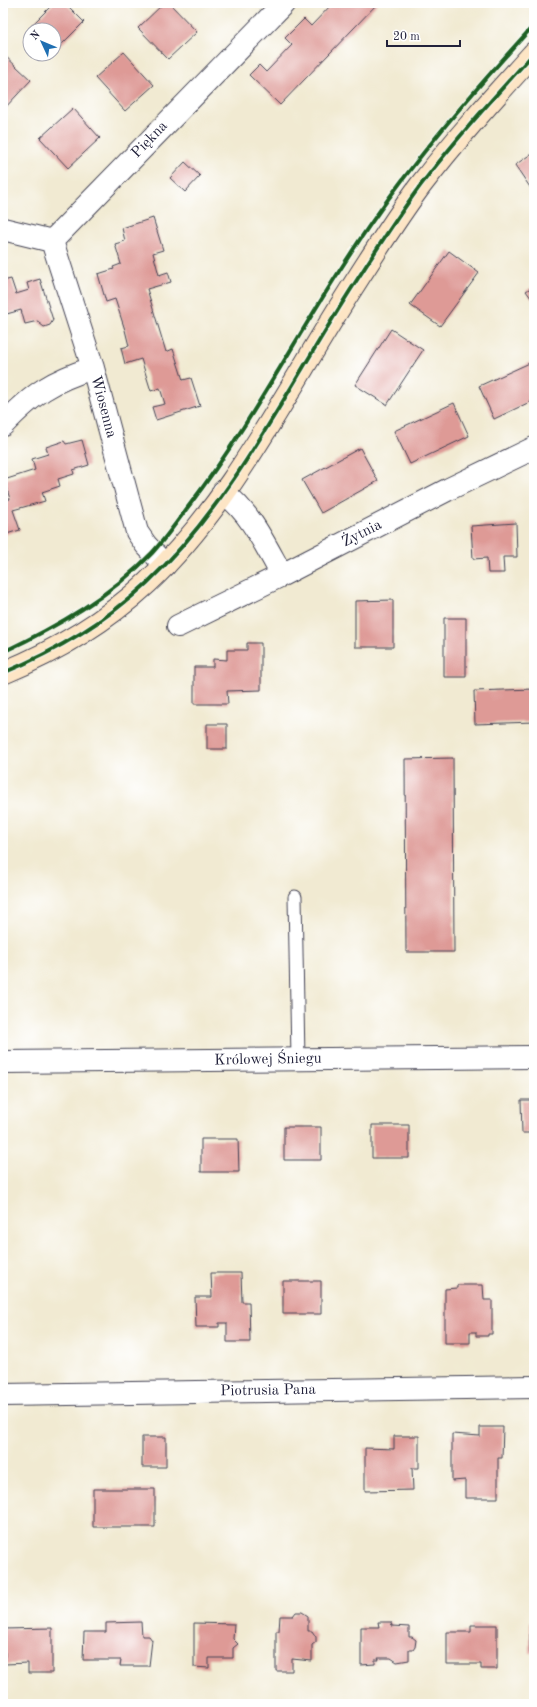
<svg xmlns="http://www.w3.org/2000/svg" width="537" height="1707" viewBox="0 0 537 1707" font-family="'Old Standard TT',serif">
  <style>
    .building { fill: #de9a96 }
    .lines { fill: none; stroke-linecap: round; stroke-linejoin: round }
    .lane-casing { stroke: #414052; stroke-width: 15 }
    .street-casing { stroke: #414052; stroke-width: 24 }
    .secondary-casing { stroke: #414052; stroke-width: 24 }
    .lane { stroke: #fff; stroke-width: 13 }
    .street { stroke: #fff; stroke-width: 22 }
    .secondary { stroke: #fde5c5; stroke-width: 22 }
    .cycleway-casing { stroke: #fff; stroke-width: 6 }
    .cycleway { stroke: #1b5e20; stroke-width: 4 }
    .labels { text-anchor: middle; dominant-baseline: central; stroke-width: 3.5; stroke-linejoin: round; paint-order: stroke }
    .street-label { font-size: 15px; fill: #22223b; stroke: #fff }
  </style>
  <rect width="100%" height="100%" fill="#fff"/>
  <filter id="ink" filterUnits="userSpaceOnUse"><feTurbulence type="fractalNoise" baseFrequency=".025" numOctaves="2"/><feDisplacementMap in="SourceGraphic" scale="8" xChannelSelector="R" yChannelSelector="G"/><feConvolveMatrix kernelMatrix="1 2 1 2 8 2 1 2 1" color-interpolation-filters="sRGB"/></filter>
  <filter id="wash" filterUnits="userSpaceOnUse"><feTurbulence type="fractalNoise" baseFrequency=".012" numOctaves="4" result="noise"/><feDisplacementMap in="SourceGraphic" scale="16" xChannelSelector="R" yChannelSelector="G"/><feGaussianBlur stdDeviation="0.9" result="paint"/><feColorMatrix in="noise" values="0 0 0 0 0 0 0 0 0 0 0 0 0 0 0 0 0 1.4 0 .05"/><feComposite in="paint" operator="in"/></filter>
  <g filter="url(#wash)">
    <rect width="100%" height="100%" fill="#f1ead2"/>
    <g id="blocks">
      <path class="building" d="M54,3H65L84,22L54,52V30H31L29,28Z
        M164,3H169L197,32L168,59L138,28Z
        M333,3H378L280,105L249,75L259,65L266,72L292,45L285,38L304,19L311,26Z
        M124,52L154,85L125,111L95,78Z
        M3,54L31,80L3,110Z
        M73,108L100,138L68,168L40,138Z
        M534,152V193L515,165Z
        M185,162L200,176L185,192L170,178Z
        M153,218L163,250L153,253L159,275L168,272L171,282L147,289L166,352L173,349L183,380L191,378L200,406L156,420L152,407L165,404L160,388L151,391L141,359L125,364L121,348L129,346L125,330L115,299L106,302L98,274L114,269L113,267L121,264L115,244L125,241L122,228Z
        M449,251L479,273L440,326L410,305Z
        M11,279L16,294L29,290L27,283L40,279L53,320L50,325L44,327L39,323L38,321L25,324L21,310L3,315V281Z
        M534,286V302L526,291Z
        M391,329L423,350L387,405L355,385Z
        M534,361V400L494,419L479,386Z
        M454,403L469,436L410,464L394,431Z
        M82,440L89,465L73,470L74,474L58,479L60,486L42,492L45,501L13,510L20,530L3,535V501L10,499L4,480L35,470L32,459L48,454L46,447L64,441L66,444Z
        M360,448L378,481L321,513L302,480Z
        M516,523L517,557H503L504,573H488L487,558L473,559L471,526Z
        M393,600V647H355V601Z
        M444,618H466V677H444Z
        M247,643H261V690L227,691L228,704H194V667H213V659L227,660V650H247Z
        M534,689V722L475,724L474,691Z
        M207,724H227V749H207Z
        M453,758L454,952H406L405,759Z
        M521,1100H534V1133H522Z
        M372,1125H409V1158H372Z
        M284,1127H321V1160H284Z
        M201,1139H238L239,1172H201Z
        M211,1273H241L242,1302H249L250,1342H227V1323H219V1327H196L195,1297H212Z
        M283,1281H321V1314H283Z
        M457,1285H483L484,1300H492V1334H488V1336H476V1332H470V1343H445V1289L457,1288Z
        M480,1427H503L502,1458H498V1498H465V1480L452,1481V1434L480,1436Z
        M394,1436H419V1468H412L413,1490L365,1491V1448L394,1449Z
        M142,1437H166V1467H142Z
        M93,1489H155V1527H93Z
        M296,1612H302L308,1616V1631H312L316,1637V1642L312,1645V1661L292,1659V1671H276V1631H279L280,1616H293Z
        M141,1622L142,1636H149L152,1640L149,1666H120L121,1660H83L84,1632H106V1623Z
        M378,1622H391L392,1626L409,1627V1637H412L416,1640L415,1647L413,1650H409V1660L397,1662L391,1658H378L379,1660H375V1664L361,1665V1627H379Z
        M530,1622H534V1653H530Z
        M194,1623L234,1624L233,1639L238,1644L233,1648V1658H209V1668L194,1667Z
        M471,1625H497V1669H481V1664H447V1632H471Z
        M52,1628V1673H28V1663L5,1664V1652H3V1629Z"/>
    </g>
  </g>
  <g filter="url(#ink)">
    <use href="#blocks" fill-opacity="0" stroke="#414052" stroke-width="1"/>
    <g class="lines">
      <defs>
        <path id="lane" d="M295,897L298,1059"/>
        <path id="street" d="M3,229L52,241L284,3
          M52,241L93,368L137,532L146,545L165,565
          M3,425C33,394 51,381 93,368
          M223,492C251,513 265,545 282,575L449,489L534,448
          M178,626L282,575
          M3,1062L534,1057
          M3,1395L534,1387"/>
        <path id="secondary" d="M3,673C54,652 106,621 147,583C235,500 290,383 355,283C376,250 397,217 420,186C455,140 495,96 534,53"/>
      </defs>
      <use href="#lane" class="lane-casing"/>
      <use href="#street" class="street-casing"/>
      <use href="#secondary" class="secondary-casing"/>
      <use href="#lane" class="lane"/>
      <use href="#street" class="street"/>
      <use href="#secondary" class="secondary"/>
      <defs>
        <path id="cycleway" d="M3,652C56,627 111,596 152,553C166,538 178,520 191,503C251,424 296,336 351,253C404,171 468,97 534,25
          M3,673C54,652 106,621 147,583C235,500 290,383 355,283C376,250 397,217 420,186C455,140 495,96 534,53"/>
      </defs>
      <use href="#cycleway" class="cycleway-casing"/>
      <use href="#cycleway" class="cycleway"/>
    </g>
  </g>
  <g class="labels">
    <g class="street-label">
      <text transform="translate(150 140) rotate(-46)">Piękna</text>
      <text transform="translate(103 407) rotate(75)">Wiosenna</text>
      <text transform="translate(362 534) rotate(-27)">Żytnia</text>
      <text transform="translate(268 1060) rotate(-1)">Królowej Śniegu</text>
      <text transform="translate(268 1391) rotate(-1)">Piotrusia Pana</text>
    </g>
  </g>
  <rect width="537" height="1707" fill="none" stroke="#fff" stroke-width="16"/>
  <g transform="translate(42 42) rotate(314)"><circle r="19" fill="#ffffff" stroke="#a7a7b1"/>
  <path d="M0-3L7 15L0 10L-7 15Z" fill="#1f6fb2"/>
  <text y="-6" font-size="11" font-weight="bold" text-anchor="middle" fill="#22223b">N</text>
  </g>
  <path d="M387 40v6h73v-6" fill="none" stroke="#22223b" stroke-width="2"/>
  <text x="393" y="40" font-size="12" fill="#22223b" stroke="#ffffff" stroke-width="3" paint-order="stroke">20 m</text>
</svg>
